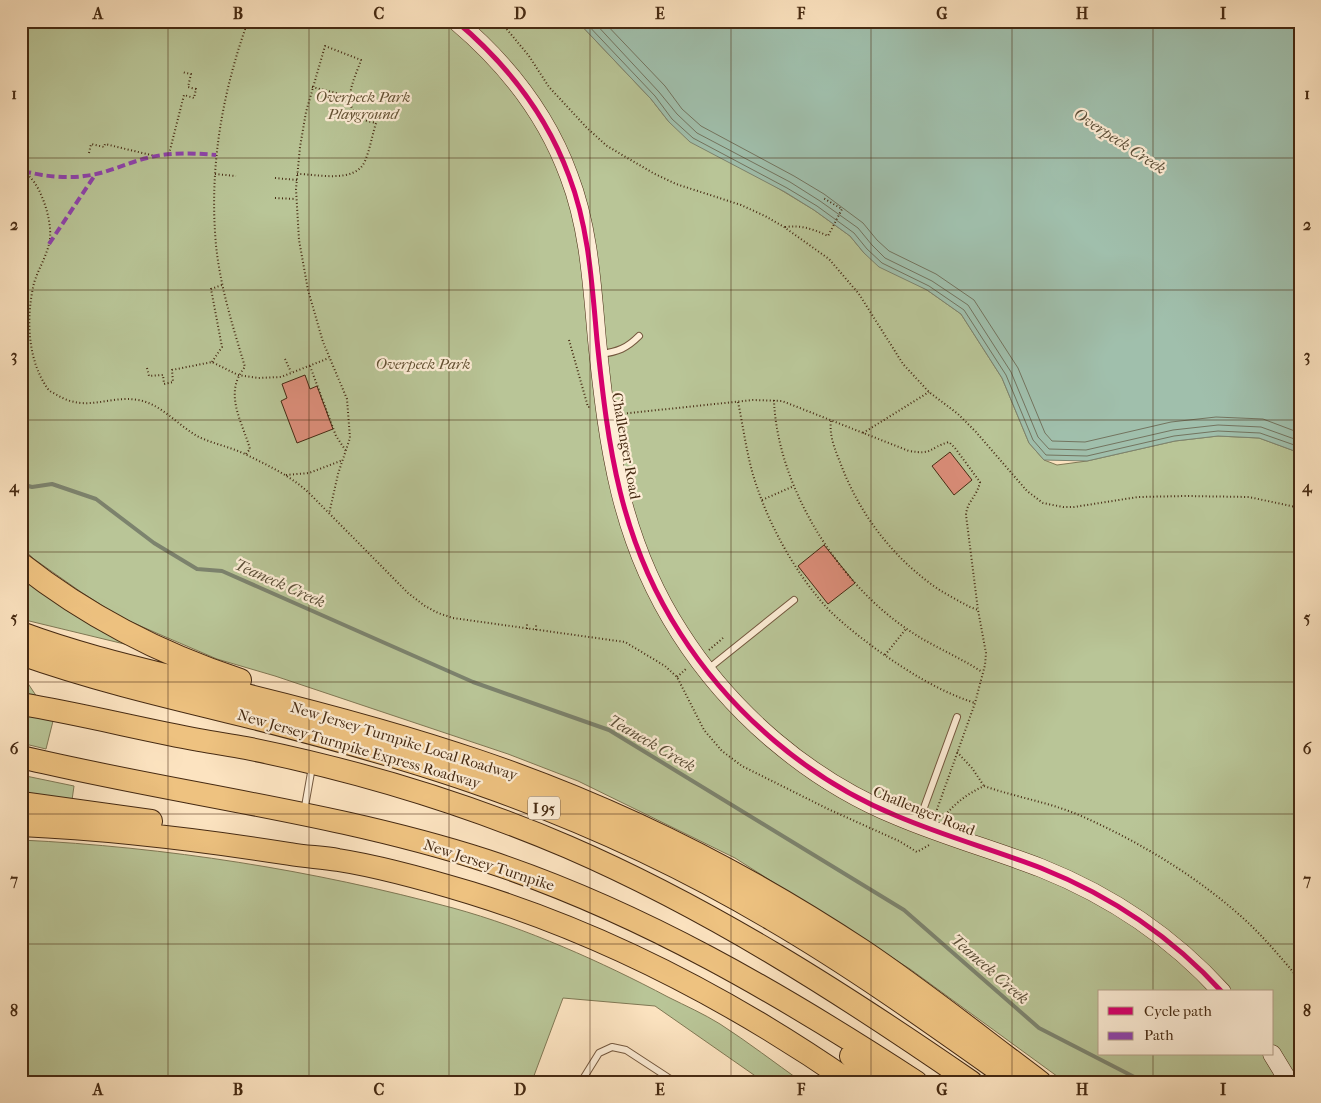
<svg xmlns="http://www.w3.org/2000/svg" width="1321" height="1103" viewBox="0 0 1321 1103" font-family="'IM FELL French Canon',serif">
  <style>
    .green { fill: #b9c597; stroke: #807854; fill-rule: evenodd }
    .water { fill: #a0bfac; stroke: #7c836e }
    .lines { fill: none; stroke-linecap: round; stroke-linejoin: round }
    .shore { stroke: #73745f; stroke-width: 1 }
    .stream { stroke: #7c836e; stroke-width: 4 }
    .building { fill: #dc8e7a; stroke: #462a12 }
    .lane-casing { stroke: #74583e; stroke-width: 8 }
    .secondary-casing { stroke: #462a12; stroke-width: 19 }
    .highway-casing { stroke: #462a12; stroke-width: 24 }
    .path { stroke: #462a12; stroke-width: 2; stroke-dasharray: 1 2.5; stroke-linecap: butt }
    .lane { stroke: #fdedd6; stroke-width: 6 }
    .secondary { stroke: #fdedd6; stroke-width: 18 }
    .highway { stroke: #eec280; stroke-width: 22 }
    .quiet { stroke: #8e44ad; stroke-width: 4; stroke-dasharray: 8 4; stroke-linecap: butt }
    .cycleway-casing { stroke: #fdedd6; stroke-width: 8 }
    .cycleway { stroke: #d6006c; stroke-width: 5 }
    .grid { fill: none; stroke: #462a12; stroke-width: 1; stroke-opacity: 0.55 }
    .labels { text-anchor: middle; dominant-baseline: central; stroke-width: 4.5; stroke-linejoin: round; paint-order: stroke }
    .shield { fill: #fdedd6; stroke: #7d644d; stroke-width: 1 }
    .shield-label { font-size: 14px; font-weight: bold; fill: #462a12 }
    .park-label { font-size: 15px; font-style: italic; fill: #635133; stroke: #fdedd6 }
    .street-label { font-size: 15px; fill: #462a12; stroke: #fdedd6 }
    .water-label { font-size: 16px; font-style: italic; fill: #5c4f38; stroke: #fdedd6 }
    .neatline { fill: none; stroke: #462a12; stroke-width: 2 }
    .grid-label { font-size: 16px; text-anchor: middle; font-weight: bold; fill: #462a12 }
  </style>
  <rect width="100%" height="100%" fill="#fce3c0"/>
  <filter id="stains"><feTurbulence type="fractalNoise" baseFrequency=".004" numOctaves="4"/><feColorMatrix values="0 0 0 0 .2 0 0 0 0 .09 0 0 0 0 .02 0 0 0 .5 -.17"/></filter>
  <radialGradient id="worn" r=".72"><stop offset=".6" stop-color="#630" stop-opacity="0"/><stop offset="1" stop-color="#630" stop-opacity=".3"/></radialGradient>
  <path class="green" d="M21,21H577L651,99L669,122L814,210L850,236L864,253L927,290L961,314L1002,378L1029,443L1044,460L1057,465L1087,461L1175,441L1218,436L1259,438L1300,453V1082H1065L910,969L735,858L578,781L508,754L275,676L217,659L161,635L120,617L81,592L34,559L21,547ZM1100,992H1272V1054H1100Z
    M21,574L145,649L21,619Z
    M21,665L25,667L27,682L53,721L46,749L21,743Z
    M21,775L74,786L72,800L21,794Z
    M21,840C166,847 313,870 453,908C526,928 602,962 668,997C686,1006 704,1014 720,1024C748,1042 775,1063 802,1082H764L655,1006L563,998L532,1081L21,1082Z"/>
  <path class="water" d="M577,21H1300V453L1259,438L1218,436L1175,441L1087,461L1044,460L1029,443L1002,378L961,314L927,290L879,267L864,253L850,236L814,210L785,192L690,142L669,122L651,99Z"/>
  <g class="lines">
    <path class="shore" d="M584,21L655,96L672,119L693,138L787,188L817,206L854,233L867,249L882,263L929,286L964,310L1006,375L1033,440L1046,455L1087,456L1174,436L1218,431L1260,433L1300,447
      M593,21L659,92L677,114L697,133L790,182L820,201L858,228L872,245L885,258L932,281L968,305L1011,372L1038,437L1049,449L1086,450L1173,430L1218,425L1261,427L1300,441
      M603,21L665,86L682,109L701,126L794,176L824,194L863,223L877,240L889,251L936,274L974,300L1018,368L1045,433L1052,441L1085,442L1171,422L1216,417L1263,419L1300,433"/>
    <path class="stream" d="M21,484L32,487L52,484L96,499L154,543L197,569L222,571L473,682L609,730L904,910L1039,1028L1144,1082"/>
  </g>
  <path class="building" d="M305,375L310,389L317,386L333,429L297,443L281,401L287,398L282,384Z
    M950,452L972,480L954,495L932,466Z
    M824,545L855,583L828,604L798,566Z"/>
  <g class="lines">
    <defs>
      <path id="lane" d="M600,354C618,352 627,348 639,336
        M708,669L794,600
        M304,812L312,767
        M918,824L957,717
        M581,1082L599,1053L612,1047L626,1050L675,1082"/>
      <path id="secondary" d="M456,21C507,64 546,113 569,176C589,228 592,285 597,340C608,447 620,540 680,633C731,713 809,780 897,816C944,836 994,850 1041,868C1111,896 1172,937 1222,992
        M1272,1054L1289,1082"/>
      <path id="highway" d="M21,564C87,616 161,654 240,680
        M21,633C85,657 151,671 217,688C305,709 393,732 478,761C614,807 744,872 863,951C924,992 981,1038 1040,1082
        M21,654C97,681 176,699 254,718C332,738 410,759 485,786C585,821 682,866 773,920C857,969 936,1026 1015,1082
        M21,704C81,714 140,729 199,740C215,743 230,745 246,748C355,770 465,803 568,847C711,909 842,993 971,1082
        M21,757C176,794 336,812 487,861C641,912 781,994 916,1082
        M21,803L151,821
        M21,825C111,829 201,840 290,854C306,857 322,857 338,860C383,867 428,880 471,893C607,935 733,1001 850,1082
        M851,1056L885,1082"/>
    </defs>
    <use href="#lane" class="lane-casing"/>
    <use href="#secondary" class="secondary-casing"/>
    <use href="#highway" class="highway-casing"/>
    <path class="path" d="M500,21L529,56L549,87L587,128L607,146L653,173L676,184L741,205L765,216L784,227L829,259L859,294L903,364L929,392L958,414L976,432L1027,491L1043,503L1063,507H1074L1138,497L1185,496L1249,497L1300,508
      M312,87L348,96
      M89,153L91,144L104,147L105,144L155,156
      M169,154L184,95L194,98L196,89L188,87L191,74L182,72
      M21,170C24,173 28,175 30,177C43,190 54,227 49,244C46,257 38,270 34,283C26,317 27,360 48,389C50,392 54,393 57,395C87,413 108,395 138,400C162,404 178,426 199,437C214,444 230,447 245,454C267,465 291,476 309,493L408,593L425,606L438,613L453,618L625,642L665,666L677,677L704,730L722,751L742,766L828,809L899,841L917,852L931,844
      M215,174L236,176
      M297,174C317,174 355,184 365,161C370,149 372,136 376,123C371,122 361,120 357,116C342,100 355,78 361,60L325,46L306,112L300,147L296,189L299,240L308,290L323,342L347,399L350,438L338,474L329,514
      M275,178L297,180
      M275,198L296,199
      M785,227C802,225 813,229 828,236L842,209L823,198
      M569,340L588,407H590
      M285,359L291,372
      M212,362L222,347L211,289L222,285
      M310,366L336,436L346,451
      M147,368L149,376L163,375L164,384L173,382L172,370L212,362L238,375L258,378L281,377L329,358
      M774,400C777,485 837,582 907,629C931,646 958,656 982,672
      M738,402C744,430 747,459 757,487C771,529 798,577 829,610C843,624 860,637 876,649C907,671 938,691 975,703
      M620,414L753,400L782,401L909,451C934,455 928,448 949,442L955,448L980,482C977,497 967,501 966,515L978,610L986,653L985,665L975,703L935,815
      M831,421C829,435 835,450 840,462C858,511 889,553 931,584C943,593 957,600 970,607L978,610
      M863,433L929,392
      M246,454L250,449C242,421 223,393 245,367C233,327 220,286 216,245C209,168 222,93 248,21
      M286,475L309,473L343,460
      M762,500L794,486
      M527,629V623
      M536,630V624
      M709,650L723,638
      M885,655L906,629
      M677,677L686,669
      M957,752L972,768L984,786
      M943,818C955,803 967,794 984,786C1015,797 1048,802 1079,815C1138,841 1195,875 1243,918C1264,937 1282,959 1300,980"/>
    <use href="#lane" class="lane"/>
    <use href="#secondary" class="secondary"/>
    <use href="#highway" class="highway"/>
    <path class="quiet" d="M23,172C30,172 35,174 42,175C55,177 71,178 84,176C106,174 126,163 147,158C170,152 193,153 216,155
      M49,244L95,175"/>
    <defs>
      <path id="cycleway" d="M456,21C507,64 546,113 569,176C589,228 592,285 597,340C608,447 620,540 680,633C731,713 809,780 897,816C944,836 994,850 1041,868C1111,896 1172,937 1222,992"/>
    </defs>
    <use href="#cycleway" class="cycleway-casing"/>
    <use href="#cycleway" class="cycleway"/>
  </g>
  <path class="grid" d="M168,21V1082M309,21V1082M449,21V1082M590,21V1082M731,21V1082M871,21V1082M1012,21V1082M1153,21V992M21,158H1300M21,290H1300M21,420H1300M21,552H1300M21,682H1300M21,814H1300M21,944H1300M1153,1054V1082"/>
  <g class="labels">
    <rect class="shield" x="528" y="796.5" width="32" height="23" rx="4"/>
    <g class="shield-label">
      <text x="544" y="808">I 95</text>
    </g>
    <g class="park-label">
      <text x="363" y="97">Overpeck Park<tspan x="363" dy="17">Playground</tspan></text>
      <text x="423" y="364">Overpeck Park</text>
    </g>
    <g class="street-label">
      <text transform="translate(626 446) rotate(80)">Challenger Road</text>
      <text transform="translate(404 741) rotate(17)">New Jersey Turnpike Local Roadway</text>
      <text transform="translate(359 749) rotate(16)">New Jersey Turnpike Express Roadway</text>
      <text transform="translate(924 811) rotate(22)">Challenger Road</text>
      <text transform="translate(489 865) rotate(18)">New Jersey Turnpike</text>
    </g>
    <g class="water-label">
      <text transform="translate(1120 141) rotate(33)">Overpeck Creek</text>
      <text transform="translate(280 583) rotate(24)">Teaneck Creek</text>
      <text transform="translate(652 743) rotate(30)">Teaneck Creek</text>
      <text transform="translate(990 969) rotate(41)">Teaneck Creek</text>
    </g>
  </g>
  <rect width="1321" height="1103" fill="none" stroke="#fce3c0" stroke-width="55"/>
  <rect x="1098" y="990" width="175" height="65" fill="#fdedd6" stroke="#b49f88"/>
  <rect x="1108" y="1007" width="25" height="8" fill="#d6006c" stroke="#b49f88"/>
  <text x="1144" y="1016" font-size="15" fill="#462a12">Cycle path</text>
  <rect x="1108" y="1032" width="25" height="8" fill="#8e44ad" stroke="#b49f88"/>
  <text x="1144" y="1040" font-size="15" fill="#462a12">Path</text>
  <rect x="28" y="28" width="1266" height="1048" class="neatline"/>
  <g class="grid-label">
    <text x="98" y="19">A</text>
    <text x="238" y="19">B</text>
    <text x="379" y="19">C</text>
    <text x="520" y="19">D</text>
    <text x="660" y="19">E</text>
    <text x="801" y="19">F</text>
    <text x="942" y="19">G</text>
    <text x="1082" y="19">H</text>
    <text x="1223" y="19">I</text>
    <text x="14" y="99">1</text>
    <text x="1307" y="99">1</text>
    <text x="14" y="230">2</text>
    <text x="1307" y="230">2</text>
    <text x="14" y="361">3</text>
    <text x="1307" y="361">3</text>
    <text x="14" y="492">4</text>
    <text x="1307" y="492">4</text>
    <text x="14" y="623">5</text>
    <text x="1307" y="623">5</text>
    <text x="14" y="754">6</text>
    <text x="1307" y="754">6</text>
    <text x="14" y="885">7</text>
    <text x="1307" y="885">7</text>
    <text x="14" y="1016">8</text>
    <text x="1307" y="1016">8</text>
    <text x="98" y="1095">A</text>
    <text x="238" y="1095">B</text>
    <text x="379" y="1095">C</text>
    <text x="520" y="1095">D</text>
    <text x="660" y="1095">E</text>
    <text x="801" y="1095">F</text>
    <text x="942" y="1095">G</text>
    <text x="1082" y="1095">H</text>
    <text x="1223" y="1095">I</text>
  </g>
  <rect width="100%" height="100%" filter="url(#stains)"/>
  <rect width="100%" height="100%" fill="url(#worn)"/>
</svg>
